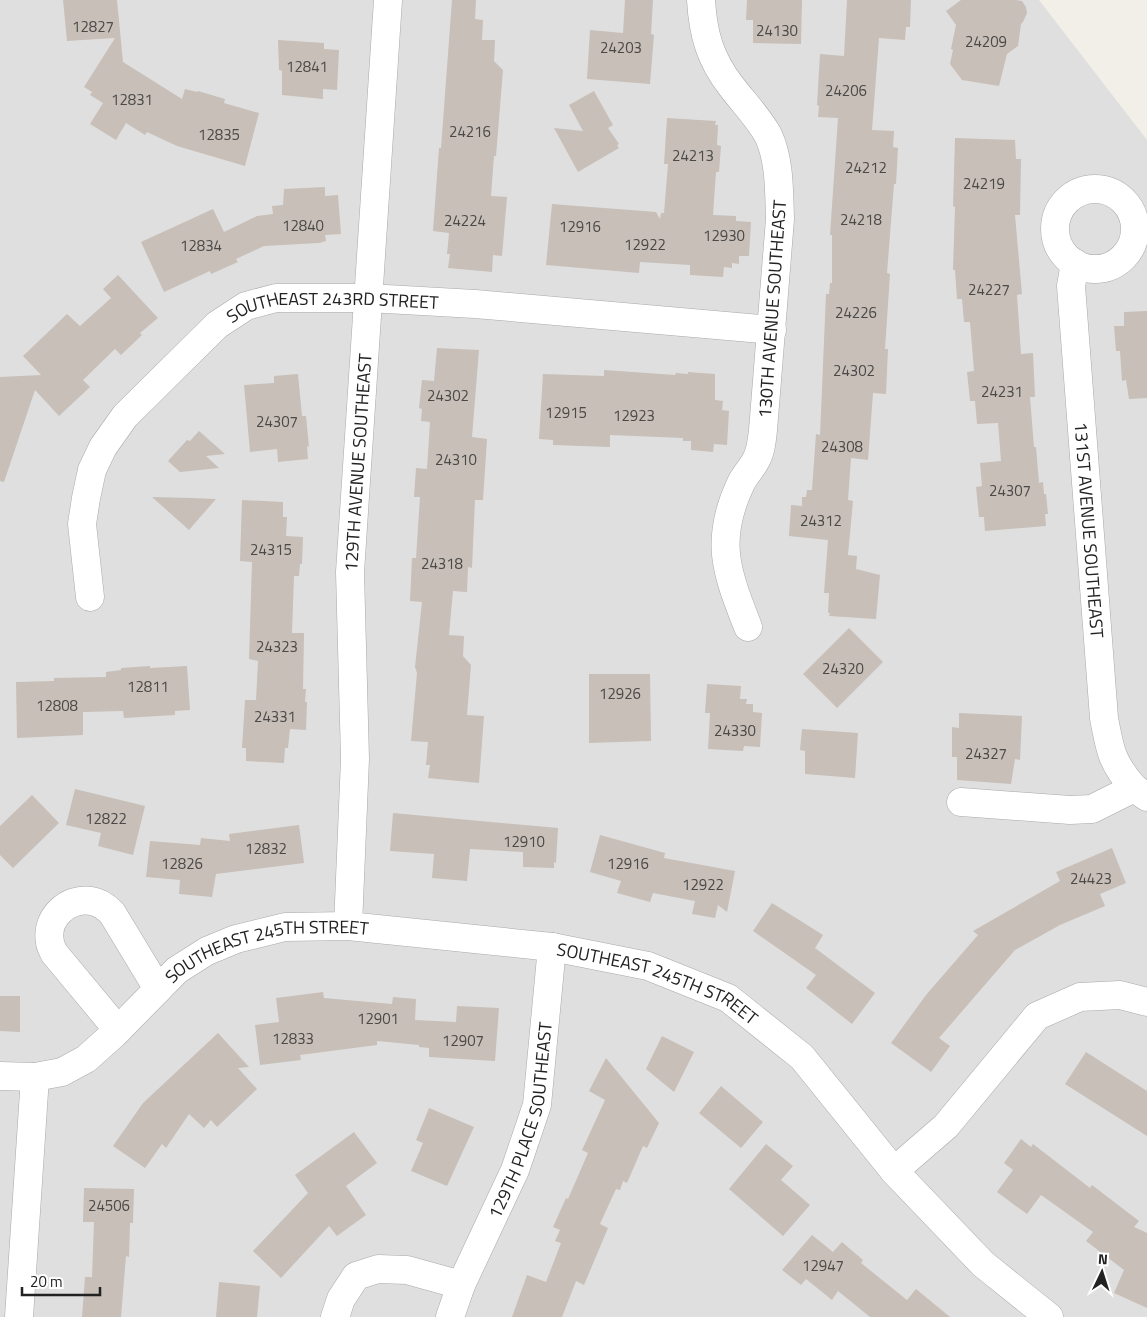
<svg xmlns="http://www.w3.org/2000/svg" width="1147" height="1317" viewBox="0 0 1147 1317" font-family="'Titillium Web',sans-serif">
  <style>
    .residential { fill: #e0dfdf }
    .building { fill: #c7bfb8 }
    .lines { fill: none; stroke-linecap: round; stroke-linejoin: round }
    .street-casing { stroke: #a9a9a9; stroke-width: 29 }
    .street { stroke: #fff; stroke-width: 28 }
    .labels { text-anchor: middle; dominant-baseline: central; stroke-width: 4; stroke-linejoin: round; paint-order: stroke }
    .number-label { font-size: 15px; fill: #4b4948 }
    .street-label { font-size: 18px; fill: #222; stroke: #fff }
  </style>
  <rect width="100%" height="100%" fill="#f2efe9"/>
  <path class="residential" d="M0,0H1039L1147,140V1317H0Z"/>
  <path class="building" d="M63,0H117L123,62L182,99L185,89L197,92L198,91L225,99L224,103L259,113L245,166L177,146L147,132L145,135L126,123L116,140L90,124L103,103L90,95L92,92L84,87L115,38L67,41Z
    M452,0H476L475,19L483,20L482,40H495L494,61L503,70L496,156H494L491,196L507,197L502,256L493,255L492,272L448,268L450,254H447L449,233L433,231L439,148H441Z
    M625,0H653L651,34L654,35L650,84L587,79L590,30L623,33Z
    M747,0H802L801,44L753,43V20H746Z
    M847,0H911L910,27H906L905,40L879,38L872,130L894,131L893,147L898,148L896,184H894L887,273L890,274L885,349H888L886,394L873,393L868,460L851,458L848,500L853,501L848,555L857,556L856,569L880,575L876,619L829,616L830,613H828L829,593H824L828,540L789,536L791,505L802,506V497H806L807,490H812L816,434L820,435L826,294H829L830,283H832V235H830L838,118L818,117L819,106L817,105L820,54L844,56Z
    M961,0H1016L1022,1L1026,7L1027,13L1023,22L1021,24L1018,46L1007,54L999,86L962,80L950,64L953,50L951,49L956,25L946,11Z
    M278,40L324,43V49L339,50L337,90L323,89V99L282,95V71L279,70Z
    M594,91L613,125L608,128L619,144L617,145L619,148L578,172L554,128L583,131L569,105Z
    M667,118L716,121L715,125H718L717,145L721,146L719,172H716L713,215L736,216V221L751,222L749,256H739V264L732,263V268L724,267L723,277L690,275V265L640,262L639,273L546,265L552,204L656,212L660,219L661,213H664L668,164H664Z
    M955,138L1015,140L1016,159H1021L1020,215H1015L1022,294L1017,295L1021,354L1033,353L1035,397H1030L1034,447H1036L1039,483L1043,482L1044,494H1046L1048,514H1045L1046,526L985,531L984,517H979L976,487L982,486L980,463L1001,461L998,423L977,424L975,401H970L967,372L974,371L970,322H964L962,299H957L955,270H953L955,207L953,206Z
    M325,187V196L338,195L341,234L325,235L326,241L319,243L264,246L236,259L238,262L211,274L210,271L164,292L141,242L213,209L224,232L257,216L273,214L272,206L283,205L284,189Z
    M118,275L158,318L140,333L142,335L121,355L115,349L83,380L90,387L59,416L35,390L4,482L0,481V377L41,375L23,356L67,314L80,326L111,298L103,289Z
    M1147,311V398L1129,399L1126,380L1122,381L1120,351H1116L1114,326H1124V312Z
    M437,348L479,350L472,437L487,439L483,500H475L472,568L468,567L467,592L453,591L449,635L464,636L463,656L471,665L467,715L484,716L479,783L428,778L430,765H426L428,742L411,741L417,673L415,667L422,602L410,601L412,558H416L420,497H414L416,468L427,469L430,422L421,421L422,409L419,408L422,380L434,381Z
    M604,370L675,375L676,373L688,374V372L715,374V400L723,401L722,410L729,411L727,445L714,444L713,452L691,450V441H683V438L610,435V447L553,445V440L539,439L543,374L604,376Z
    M298,374L302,416H306L309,447L307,446L308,459L278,462L277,449L250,452L244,385L274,383V376Z
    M199,431L225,454L206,456L219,468L180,472L168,461L187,440L190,441Z
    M152,497L192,498L216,499L189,530Z
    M242,500L283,502V517H287L286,536L303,537L302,564H300L299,576H294L292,633H304L303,689H306L305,702H307L306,730L290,729L288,748H285L284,763L246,761V748H242L245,700H256L258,661L249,659L252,562L240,561Z
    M849,628L883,662L837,708L803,674Z
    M150,666V668L187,666L190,710L175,711V715L124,718L123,711L83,712V735L17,738L16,682L54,681V678L106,677V672L121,670V668Z
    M589,674H650L651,741L589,743Z
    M707,684L741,686L740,699H747L746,704H753V712L762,713L760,747L744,746L743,751L708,749L710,713H705Z
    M959,713L1022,716L1020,760L1015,759L1011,784L957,780V757H952V727L959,728Z
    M802,729L858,733L855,778L805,774V751L800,750Z
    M75,789L145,806L133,855L98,846L101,833L66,825Z
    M32,795L59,823L13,868L0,855V826Z
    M393,813L558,828L556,863L554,862V868L523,867V852L470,849L467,881L432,878L434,854L390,851Z
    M299,825L304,863L216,874L212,897L179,894L180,880L146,877L150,841L200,845L201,838L230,841L229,834Z
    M600,835L665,853L664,858L735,871L727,912L718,905L715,918L692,914L695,901L653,893L650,902L617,893L621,881L590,872Z
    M1112,848L1126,883L1100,894L1105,906L1060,925L1015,950L939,1038L950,1046L931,1072L891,1043L926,995L978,935L973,931L1060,881L1056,872Z
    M772,903L823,935L815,948L875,993L852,1024L806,988L816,975L753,931Z
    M323,992L324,998L392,1004L393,997L416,999L415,1020L456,1022L457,1006L499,1008L495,1061L429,1057V1048L419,1047V1045L377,1041V1045L300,1055L301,1060L260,1065L255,1025L279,1022L276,998Z
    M0,996H20V1032L0,1031Z
    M218,1033L249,1067L238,1068L257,1089L217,1127L211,1120L204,1128L189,1114L166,1148L162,1144L145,1168L113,1146L143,1103Z
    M662,1036L694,1052L674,1092L646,1069Z
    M1086,1052L1147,1091V1136L1065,1084Z
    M606,1058L659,1123L647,1148L643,1146L627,1183L623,1181L620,1190L616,1189L600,1224L608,1228L584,1285L576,1281L562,1317H512L527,1275L546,1282L561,1243L555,1241L560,1230L553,1227L566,1198L568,1199L588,1153L582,1150L605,1100L589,1091Z
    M721,1086L763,1122L741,1148L699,1113Z
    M429,1108L474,1127L447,1186L411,1171L423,1143L416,1140Z
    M354,1132L377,1163L346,1186L366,1215L337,1236L329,1226L281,1278L253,1251L308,1193L295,1175Z
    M1021,1139L1031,1147L1033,1144L1090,1188L1092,1185L1139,1221L1134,1227L1147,1233V1308L1114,1293L1124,1270L1086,1241L1093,1232L1041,1195L1027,1214L997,1192L1013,1170L1004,1163Z
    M766,1144L793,1166L781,1180L810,1205L783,1236L729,1189Z
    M84,1188L134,1189L133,1223H130L129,1257L126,1256L121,1317H82L85,1277H92L94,1222H83Z
    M812,1235L833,1252L842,1242L863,1260L861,1263L907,1300L916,1289L950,1317H870L838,1291L832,1300L806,1279L801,1285L782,1270Z
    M219,1282L260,1286L257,1317H216Z"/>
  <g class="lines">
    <defs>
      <g id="street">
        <path d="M701,0C703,34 710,59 731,86C743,102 758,117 768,135C780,160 779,192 780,219L763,430C762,440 761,451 756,460C752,468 745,475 741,483C714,540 726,571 748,627"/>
        <circle cx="1095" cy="229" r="40"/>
        <path id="s1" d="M1075,263L1071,286L1104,718C1110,751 1112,763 1134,788"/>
        <path id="s2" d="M90,597L82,524L86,498L92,470L103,447L125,416L217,325L246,306L276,298H368L475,304L772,330"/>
        <path d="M961,802L1070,810L1092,809L1134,788L1147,797"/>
        <path id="s3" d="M348,926L355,759L350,572L388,0"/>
        <path d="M118,1030L54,953C53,950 50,946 50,942C45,918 68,897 91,901C100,902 106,907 112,913L158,989"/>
        <path id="s4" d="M0,1076L35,1077L62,1072L86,1059L114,1034L177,970L207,951L236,939L285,927L348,926L552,947L648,966L728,998L802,1057L894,1171L983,1264L1049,1317"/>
        <path d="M894,1171L946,1126L1037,1016L1080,997L1120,995L1147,1002"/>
        <path d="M19,1317L35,1077"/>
        <path d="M335,1317L341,1299L356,1276L378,1269L407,1270L461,1285"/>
        <path id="s5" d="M450,1317L461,1285L515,1170L537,1105L552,947"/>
      </g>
    </defs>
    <use href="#street" class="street-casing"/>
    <use href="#street" class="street"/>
  </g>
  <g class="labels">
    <g class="number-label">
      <text x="93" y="26">12827</text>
      <text x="777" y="30">24130</text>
      <text x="986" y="41">24209</text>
      <text x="621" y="47">24203</text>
      <text x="307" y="66">12841</text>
      <text x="846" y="90">24206</text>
      <text x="132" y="99">12831</text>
      <text x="470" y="131">24216</text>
      <text x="219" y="134">12835</text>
      <text x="693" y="155">24213</text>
      <text x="866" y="167">24212</text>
      <text x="984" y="183">24219</text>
      <text x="861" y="219">24218</text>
      <text x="465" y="220">24224</text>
      <text x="303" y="225">12840</text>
      <text x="580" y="226">12916</text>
      <text x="724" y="235">12930</text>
      <text x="645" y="244">12922</text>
      <text x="201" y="245">12834</text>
      <text x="989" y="289">24227</text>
      <text x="856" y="312">24226</text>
      <text x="854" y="370">24302</text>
      <text x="1002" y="391">24231</text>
      <text x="448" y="395">24302</text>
      <text x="566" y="412">12915</text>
      <text x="634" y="415">12923</text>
      <text x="277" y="421">24307</text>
      <text x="842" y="446">24308</text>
      <text x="456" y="459">24310</text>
      <text x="1010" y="490">24307</text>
      <text x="821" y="520">24312</text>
      <text x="271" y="549">24315</text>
      <text x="442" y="563">24318</text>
      <text x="277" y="646">24323</text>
      <text x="843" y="668">24320</text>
      <text x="148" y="686">12811</text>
      <text x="620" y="693">12926</text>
      <text x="57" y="705">12808</text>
      <text x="275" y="716">24331</text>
      <text x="735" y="730">24330</text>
      <text x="986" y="753">24327</text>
      <text x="106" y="818">12822</text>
      <text x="524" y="841">12910</text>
      <text x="266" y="848">12832</text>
      <text x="182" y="863">12826</text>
      <text x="628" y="863">12916</text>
      <text x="1091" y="878">24423</text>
      <text x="703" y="884">12922</text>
      <text x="378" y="1018">12901</text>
      <text x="293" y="1038">12833</text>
      <text x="463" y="1040">12907</text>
      <text x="109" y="1205">24506</text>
      <text x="823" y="1265">12947</text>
    </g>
    <g class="street-label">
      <text transform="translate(772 309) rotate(-86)">130TH AVENUE SOUTHEAST</text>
      <text stroke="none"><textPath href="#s2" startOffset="442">SOUTHEAST 243RD STREET</textPath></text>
      <text stroke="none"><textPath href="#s3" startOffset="464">129TH AVENUE SOUTHEAST</textPath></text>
      <text stroke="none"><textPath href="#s1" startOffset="268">131ST AVENUE SOUTHEAST</textPath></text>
      <text stroke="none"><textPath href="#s4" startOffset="311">SOUTHEAST 245TH STREET</textPath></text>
      <text stroke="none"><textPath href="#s4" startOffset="715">SOUTHEAST 245TH STREET</textPath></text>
      <text stroke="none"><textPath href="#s5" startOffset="211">129TH PLACE SOUTHEAST</textPath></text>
    </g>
  </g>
  <g transform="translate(1102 1272) rotate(4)" stroke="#ffffff" stroke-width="4" paint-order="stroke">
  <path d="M0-4L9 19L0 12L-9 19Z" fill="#222222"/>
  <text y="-8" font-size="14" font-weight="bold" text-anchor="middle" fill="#222222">N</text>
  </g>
  <path d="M22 1287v8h78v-8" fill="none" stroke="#222222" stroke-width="2.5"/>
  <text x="30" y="1287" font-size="15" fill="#222222" stroke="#ffffff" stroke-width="4" paint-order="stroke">20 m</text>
</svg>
